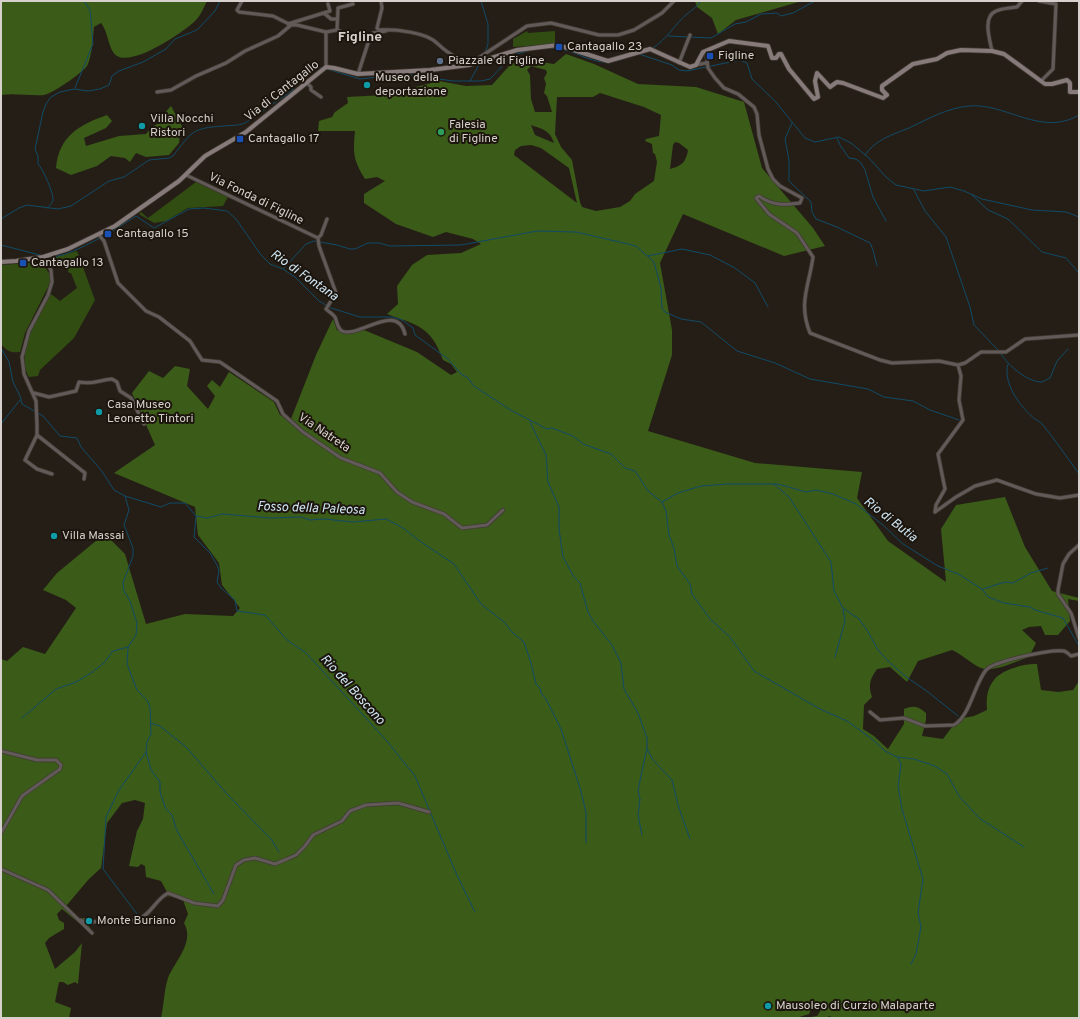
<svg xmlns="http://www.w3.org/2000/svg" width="1080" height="1019" viewBox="0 0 1080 1019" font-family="Overpass,sans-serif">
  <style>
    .green { fill: #314d12 }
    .forest { fill: #3b5b18; fill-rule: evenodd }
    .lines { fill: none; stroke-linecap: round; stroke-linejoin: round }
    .stream { stroke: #114b68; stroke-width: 1 }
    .street-casing { stroke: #413b33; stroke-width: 4.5 }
    .secondary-casing { stroke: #413b33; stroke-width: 5.5 }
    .street { stroke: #615a59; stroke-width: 3 }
    .secondary { stroke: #867b7a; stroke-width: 4 }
    .transit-dot { fill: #1a4fb4; stroke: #1c150d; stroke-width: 1.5 }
    .service-dot { fill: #5c6f8a; stroke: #1c150d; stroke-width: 1.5 }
    .culture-dot { fill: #0f9aa8; stroke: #1c150d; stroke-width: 1.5 }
    .leisure-dot { fill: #2e9e5b; stroke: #1c150d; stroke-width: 1.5 }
    .labels { text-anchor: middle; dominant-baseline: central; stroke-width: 4; stroke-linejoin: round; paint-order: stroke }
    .poi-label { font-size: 12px; fill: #d6d1cc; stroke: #1c150d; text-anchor: start }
    .street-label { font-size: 12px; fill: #d6d1cc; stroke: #1c150d }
    .water-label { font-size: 13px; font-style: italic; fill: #cfe6f4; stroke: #1c150d }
    .quarter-label { font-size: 14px; font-weight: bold; fill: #d6d1cc; stroke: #1c150d }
  </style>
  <rect width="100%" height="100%" fill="#251e16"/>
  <path class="green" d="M527,31L528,33L555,31V44L513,47V39Z
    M196,182L228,197L223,206L188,208L166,221L154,223L139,214L141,212L148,218Z
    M77,251L95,300L74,338L40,370L38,376L29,377C14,353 39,315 51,294L60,301L77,288L71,273H69L65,264L52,267L48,259Z
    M42,262L50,275V283L25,333L20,352C10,353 7,351 1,344V265Z"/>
  <path class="forest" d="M1,1H207C204,7 201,15 196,20C184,32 134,66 117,56C108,50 109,33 101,23L94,27C93,37 92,57 87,66C82,73 52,94 44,95C30,96 15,93 1,95Z
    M695,1H802L736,20L718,34L712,18L697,7Z
    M566,54L594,64L638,84L696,87L744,102L762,168L813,228L825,246L784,256L683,214L660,263L672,330V355L648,431L755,463L862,472L857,498L888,541L946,582L941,529L956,505L1005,497L1025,547L1052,591L1079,598V601L1068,599L1070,621L1058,635H1045L1041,626L1029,627L1022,630L1036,643L1029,657C1016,661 995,673 981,668C971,664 962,654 952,650L918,661L907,682L890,667L877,669C870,679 868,685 872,697L864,705L863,729L874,736L888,749L904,724V709C914,705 918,706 926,713V720L922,736L943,739L958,719L974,716L987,710C986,700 987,688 994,680C1001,670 1025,663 1037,664L1041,690L1058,692L1073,690L1079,681V1018H834L829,1016L827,1018H804L817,1016L821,1010L816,1007L811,1009L809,1014L796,1018H161C164,1005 164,990 168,978C175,961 195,942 184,923L188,914L183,900C152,887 162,911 140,920C124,926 101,915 88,925L91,929L85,928L62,909L57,914L59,920L64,923V929L49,938L45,943L55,969L75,952L82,943L78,984L75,982L68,985L63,982H59L55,1002L71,1008L69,1018H1V659L7,661L23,647L45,654L76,608L66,600L43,590L57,573L97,540L109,538L125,554L146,624L185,614L233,616L240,608L222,585L219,563L198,535L195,507L114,473L155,445L132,393L149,371L163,378L175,366L190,369L187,386L208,409L215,396L207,386L212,380L220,387L229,372L274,402L280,415L291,419L316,355L333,319L337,330L348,334L364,330L417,352L451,375L457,372L451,364L443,360C431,326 417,325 387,314L398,304L397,286L412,265L427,255L461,253L481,244L473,239L446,232L433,237L396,224L364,203V194L385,181L377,177L365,179C353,160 353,153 355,131H318L319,121L332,117L335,112L348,103L347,97L385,95L439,81L466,86L492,85L510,65L522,59L554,64ZM531,66L546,70L547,73L544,78L546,84L544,93L547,96L552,112H535L531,99L530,75L527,70ZM600,93L644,107L661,115L659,136L646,139L645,141L652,144L653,153L655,154L657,162L654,181L635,194L630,201L620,207L596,211L582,207L580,202L572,160L561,147L555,134L557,97H593ZM531,125C542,129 550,130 554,143L535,135ZM675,142L679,143L688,150C686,162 682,166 670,169L673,145ZM531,145L541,148L569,168L577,203L514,155L515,150L521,146ZM135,800L145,803L143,819L137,831L129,866L138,867L141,864L145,866L146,877L161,881L167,892C157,899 151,913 140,918L90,920L87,918H77L66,907L67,905L88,880L101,868L107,823L122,803Z
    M171,106L184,130L180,134L179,143L169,155L146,157L136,153L130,162L125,158L111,156L97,166L71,175L56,168C59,136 79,125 107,115L112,121L106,128L84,138L86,146L119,136L146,134L152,127L159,123L162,116Z"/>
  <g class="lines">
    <path class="stream" d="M481,1L488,24V44L485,53
      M668,36L711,38L735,24L746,22L761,14L777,13L781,16L793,13L815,1
      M547,48C577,46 593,71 623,59
      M653,48C667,39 675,24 687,14C693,9 697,7 701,1
      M639,54L672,65L679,70L687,71L740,60L747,63L752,79L775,101L805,138L815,142L839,137L851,143L869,158L886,177L896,185L924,191L950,187L964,191L982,199L1032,210L1066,212L1079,217
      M327,69L360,79L403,74L453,81H481L490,79L513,55L528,51
      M470,81L480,63
      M75,88L93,44L90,10L84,1
      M792,123L785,139L789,160V181L811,202L812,212L816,219L837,227L870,243L873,250L877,266
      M837,138L840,145L849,158L856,159L861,163L865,170L873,197L886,221
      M865,155C876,139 892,135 909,128C928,119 947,108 969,106C1003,103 1034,131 1068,120C1072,119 1075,117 1079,115
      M914,190L925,211L946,237L970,307L974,325L999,351
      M972,195L988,210L1008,219L1042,252L1066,258L1079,273
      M47,208C49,206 52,204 53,200C54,194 43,169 38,164V156L35,149L43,112L46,104L51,97L60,92L74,89L88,91L100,89L109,85L112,76L119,71L143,62L166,49L175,39L197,30L215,11L220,1
      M1,219L19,208L27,205L58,209L71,206L109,181L124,177L149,160L169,158L173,156C192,132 191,128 224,126C231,125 238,126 245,123L293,90C294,71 304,66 322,68
      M1,245L40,255
      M648,256L682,249L710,255L735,268L755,283L768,307
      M47,257C67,260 118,228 136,216L154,228L189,209L204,208L227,211L236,219L261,255L270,264L283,269L295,277L319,301L331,308L360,317H392L402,320L413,328L415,335L448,359L462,375L467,377L474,386L512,411L547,429L552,428L573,436L583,444L611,454L625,468L635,471L648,491L662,502L666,511L669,535L674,548L677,566L690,584L692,594L710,619L730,637L754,671L820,709L847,721L872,739L885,751L897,757L914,759L935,766L947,774L959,796L979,818L1024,847
      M284,268L306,244L314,241L337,245L350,249H355L368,243H379L390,246L461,245L537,231L576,232L615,241L636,246L654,262L661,288L662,308L665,312L681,319L701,322L737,351L775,363L810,379L868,389L884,397L913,401L930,410L959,420
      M1,348L9,362L13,382L20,396L22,404L43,416L60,436L77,438L81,447L101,470L114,490L125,496L161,507L170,503H185L196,516
      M1001,354C1009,366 1027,382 1042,382L1050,378L1057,361L1068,349
      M1008,364C1002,383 1021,408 1035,419C1038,421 1041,422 1043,425C1055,440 1067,457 1079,474
      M530,422L546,455L548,482L559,507V529L563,557L574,577L580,583L588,612L593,621L612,645L621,663L624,689L638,713L647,738V748L638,790L640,799L638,815L642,835
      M1,424L20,400
      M774,484L789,497L831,562L834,591L843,608L859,619L867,630L878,650L889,662L905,676L928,692L958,716
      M125,496L129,510L124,525L133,548V556L123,583L124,591L130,601L137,623L136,635L128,647L127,664L137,690L147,700L150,707L151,734L147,742L146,752L119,790L106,817L103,869L137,914
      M662,502L678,493L701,486L727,484H778L806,492L816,490L833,494L856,504L883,525L903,544L938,566L958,574L982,589L988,597L1004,603L1030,607L1035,610L1063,618L1079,646
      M196,516L207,518L222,514L270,518L301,517L310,520L324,519L353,522L386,519L403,528L421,542L454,564L481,604L504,622L513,633L524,642L531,663L536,684L540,688L541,693L546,699L561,729L580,788L586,812V843
      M196,517L194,537L210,553L217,565L219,571L217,582L221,588L235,600L237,611L265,615L287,640L306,653L386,740L415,776L456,873L475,912
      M983,589L1005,582L1013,583L1031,573L1048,568
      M835,657L845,621L843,609
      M22,718L56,689L76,682L91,673L104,663L113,651L128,647
      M151,723L160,726L186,747L226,793L271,839L279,852
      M647,749L653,760L672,780L678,805L690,839
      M146,752L151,770L160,782V792L166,809L172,815L177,831L214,894
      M898,758L901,764L898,786L902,809L923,879L918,913L921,927L916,954L911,964"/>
    <defs>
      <path id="street" d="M242,1L237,10L239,12L273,16L291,25
        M381,1L382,8L377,28L379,30C394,29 427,32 438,44C447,53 457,58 468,65
        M1039,1L1056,4L1053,69L1041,81
        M324,13L331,19H337
        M288,24L330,11L328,4
        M337,30L338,8L353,4
        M337,30L352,36L369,39
        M706,51L708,68L715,78L724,88L738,94L754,107L757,114L759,135L768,169L773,179L780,186L802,198L800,203C784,205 773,206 759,196L756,198L769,214L797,233L813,257C809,286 798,303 810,333L880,360L892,363L939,361L958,365L965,363L981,352H1006L1025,339L1079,335
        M992,51C990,40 982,17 996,11C1002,8 1010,8 1017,7L1022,1
        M471,63L527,26L551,23L599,35H618L634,30L662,13L674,1
        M679,63L690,35
        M696,65L706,63
        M326,67V32L337,30
        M358,74L370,37L373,33L386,31
        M307,83L311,87V90L321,97
        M157,92L171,90L196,76L226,63L245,51L278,36L291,25H297L326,32
        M186,175L318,238
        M99,235L104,241L118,283L146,311L159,317L190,341L202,360L220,362L277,401L283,414L303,432L341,458L380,473L397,492L412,502L444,514L462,528L487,525L503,510
        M318,238L319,246L336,293L326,309C329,312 332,313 335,317C337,321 337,328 342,331C358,339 397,301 405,334
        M318,238L321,235L327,219
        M43,257L51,270L52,282L48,295L29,331L22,357L24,374L36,401L37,425V435L25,460L37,469L52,474
        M34,393L49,397L76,391L79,382C93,385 98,380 112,379L117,382L120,391L131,398L144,424
        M37,435L85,473L84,479
        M935,512L936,505L945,489L938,454L963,420L959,400L961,376L958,365
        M935,512L956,497L975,486L997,480L1036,494L1060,498L1079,495
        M1079,545L1069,554L1063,564L1058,590V594L1071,613L1079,638
        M870,712L880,720L904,718L925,726L954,725C970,716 974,685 986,670C994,661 1051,649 1064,651C1067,652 1069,654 1071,656L1079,654
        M1,751L37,760H56L61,765L60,769L22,796L1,833
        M1,869L48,890L92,933
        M79,920L88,922L137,920C151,915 155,900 168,893L194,903L218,906L223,900L236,865L244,860L255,858L275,864L287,859L296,855L305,846L313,835L342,821L350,811L366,805L398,803L429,812"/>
      <path id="secondary" d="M1,262L16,261L43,257L68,249L115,226L179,181L205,156L246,132L326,67L334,68L358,74L430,70L469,65L517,50L558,45L608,61L650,49L690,67L696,65L703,52L729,41L768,46L772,58H776L779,54H781L789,69L814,99L818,97L815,81L817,73L830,87L837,82L843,83L883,98L887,95L882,90V86L913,64L937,59L947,53L961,50L992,51L1004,54L1045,84H1052L1067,80L1070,83V92H1079"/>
    </defs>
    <use href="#street" class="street-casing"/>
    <use href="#secondary" class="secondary-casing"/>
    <use href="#street" class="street"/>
    <use href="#secondary" class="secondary"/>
  </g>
  <g class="transit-dot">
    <rect x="555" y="43" width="8" height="8" rx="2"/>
    <rect x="706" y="52" width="8" height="8" rx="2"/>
    <rect x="236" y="135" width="8" height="8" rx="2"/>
    <rect x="104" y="230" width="8" height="8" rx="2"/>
    <rect x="19" y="259" width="8" height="8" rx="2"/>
  </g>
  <circle class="service-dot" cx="440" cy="61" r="4"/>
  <g class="culture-dot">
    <circle cx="367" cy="85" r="4"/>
    <circle cx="142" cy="126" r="4"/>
    <circle cx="99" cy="412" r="4"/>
    <circle cx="54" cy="536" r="4"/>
    <circle cx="89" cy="921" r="4"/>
    <circle cx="768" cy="1006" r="4"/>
  </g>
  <circle class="leisure-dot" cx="441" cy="132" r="4"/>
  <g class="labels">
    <g class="poi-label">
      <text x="567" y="47">Cantagallo 23</text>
      <text x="718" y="56">Figline</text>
      <text x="448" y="61">Piazzale di Figline</text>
      <text x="375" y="78">Museo della<tspan x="375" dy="14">deportazione</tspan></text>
      <text x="150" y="119">Villa Nocchi<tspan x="150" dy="14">Ristori</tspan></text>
      <text x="449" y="125">Falesia<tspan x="449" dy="14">di Figline</tspan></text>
      <text x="248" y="139">Cantagallo 17</text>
      <text x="116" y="234">Cantagallo 15</text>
      <text x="31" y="263">Cantagallo 13</text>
      <text x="107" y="405">Casa Museo<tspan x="107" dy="14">Leonetto Tintori</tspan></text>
      <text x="62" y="536">Villa Massai</text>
      <text x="97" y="921">Monte Buriano</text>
      <text x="776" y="1006">Mausoleo di Curzio Malaparte</text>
    </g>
    <g class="street-label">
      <text transform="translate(282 91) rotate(-38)">Via di Cantagallo</text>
      <text transform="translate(256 199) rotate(26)">Via Fonda di Figline</text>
      <text transform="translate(324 433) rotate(34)">Via Natreta</text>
    </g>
    <g class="water-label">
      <text transform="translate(304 276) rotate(35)">Rio di Fontana</text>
      <text transform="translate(311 509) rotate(2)">Fosso della Paleosa</text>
      <text transform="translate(890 520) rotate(38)">Rio di Butia</text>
      <text transform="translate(352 690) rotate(48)">Rio del Boscono</text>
    </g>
    <g class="quarter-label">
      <text x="360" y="37">Figline</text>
    </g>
  </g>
  <rect width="1080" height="1019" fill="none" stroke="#d6d1cc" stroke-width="4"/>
</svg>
